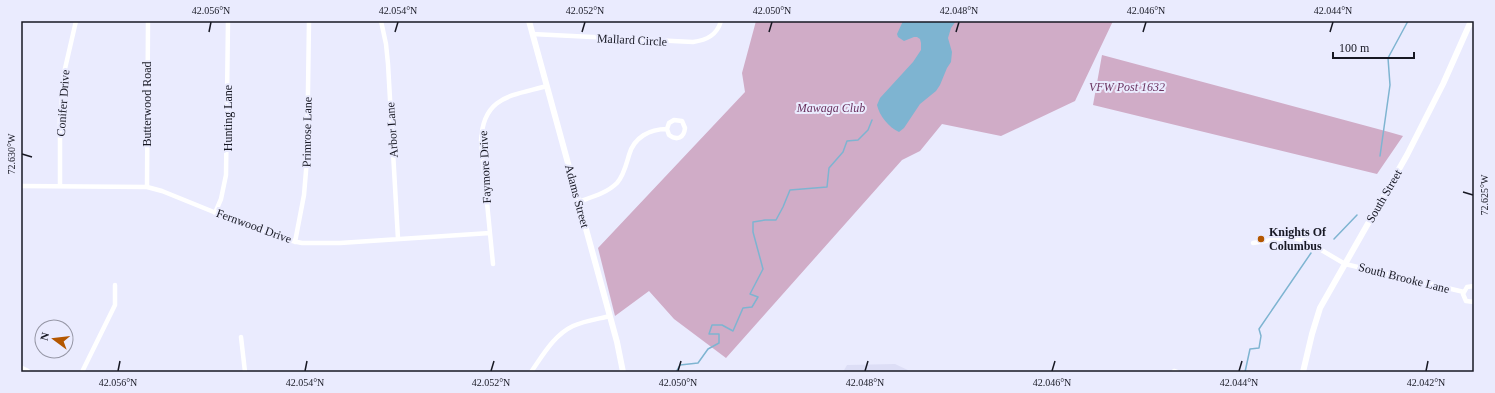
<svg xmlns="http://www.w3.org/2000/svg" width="1495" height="393" viewBox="0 0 1495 393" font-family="'Times New Roman',serif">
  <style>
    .built { fill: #dddef6 }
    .green { fill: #d0acc7 }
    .water { fill: #7eb4d1 }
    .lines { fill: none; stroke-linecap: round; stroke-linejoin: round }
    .stream { stroke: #7eb4d1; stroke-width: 1.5 }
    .minor { stroke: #fff; stroke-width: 4.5 }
    .tertiary { stroke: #fff; stroke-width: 6 }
    .secondary { stroke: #fff; stroke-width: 7 }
    .ticks { fill: none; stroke: #171823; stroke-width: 1.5 }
    .poi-dot { fill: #b45700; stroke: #eaebfe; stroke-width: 1.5 }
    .labels { text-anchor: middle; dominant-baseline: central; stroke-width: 4; stroke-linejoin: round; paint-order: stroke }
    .street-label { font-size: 12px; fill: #171823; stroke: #eaebfe }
    .park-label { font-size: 12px; font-style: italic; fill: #6b3360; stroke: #eaebfe }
    .poi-label { font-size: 12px; font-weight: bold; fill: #171823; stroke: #eaebfe; text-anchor: start }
    .neatline { fill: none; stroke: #171823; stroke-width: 1.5 }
    .ticks-label { font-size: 10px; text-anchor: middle; fill: #171823 }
  </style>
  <rect width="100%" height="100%" fill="#eaebfe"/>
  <path class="built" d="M895,364L912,372H843L847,365Z"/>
  <path class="green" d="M756,21H1113L1075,101L1001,136L942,124L920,151L902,160L726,358L674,319L649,291L615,316L598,248L745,92L742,73Z
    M1102,55L1389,132L1403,136L1377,174L1093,105Z"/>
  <path class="water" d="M903,21H956L951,28L948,38L952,52L951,62L947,68L940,85L936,91L920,104L904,128L899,132C889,128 879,115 877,105L880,98L913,62L921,50V43L920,39L917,37H914L904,41L898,37L897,34Z"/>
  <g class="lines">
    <path class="stream" d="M1380,156L1390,85L1388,58L1408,21
      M1334,239L1357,215
      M676,372L680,365L698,363L708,349L719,343V334H709L712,325H722L733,331L743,308L752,307L758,297L750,294L763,269L753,232V222L765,220H776L783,207L790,190L827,187L829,168L843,152L847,141L858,140L868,130L872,120
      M1245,372L1250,349L1259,348L1261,336L1259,329L1311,253"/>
    <path class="minor" d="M381,21L386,44L388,64L398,239
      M532,34L693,42C707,40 717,35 721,21
      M21,186L147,187L162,191L258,230L283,239L302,243H340L490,233
      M60,186V119L64,73L76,21
      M147,187L148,21
      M578,202C592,197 607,193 617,183C624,175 626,165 629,155C634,137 650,129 667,129L669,123L674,120L682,121L685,128C684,138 677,141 669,135L667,129
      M215,213L221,199L226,175L228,21
      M295,242L304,195L307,159L309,21
      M1253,243L1290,237L1306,241L1345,264L1464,292
      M493,264L481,141C483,96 511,96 547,86
      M1474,286L1467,287L1463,294L1466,301L1474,302
      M241,337L245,372
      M1174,371L1177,372
      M82,372L115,305V285
      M531,372C543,355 554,335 573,326C584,321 598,319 610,316"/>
    <path class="tertiary" d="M529,21L617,342L623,372
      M1303,372L1312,334L1320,308L1407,155L1443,84L1471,21"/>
    <path class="secondary" d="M21,369L27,372"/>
  </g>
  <path class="ticks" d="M209,32L211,22M395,32L398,22M582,32L585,22M769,32L772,22M956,32L959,22M1143,32L1146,22M1330,32L1333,22M22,154L32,157M1463,192L1473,195M118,371L120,361M305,371L307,361M491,371L494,361M678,371L681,361M865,371L868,361M1052,371L1055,361M1239,371L1242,361M1426,371L1428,361"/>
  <circle class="poi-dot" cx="1261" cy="239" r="4"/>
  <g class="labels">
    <g class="street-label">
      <text transform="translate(632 40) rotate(3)">Mallard Circle</text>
      <text transform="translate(63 103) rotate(-86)">Conifer Drive</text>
      <text transform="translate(147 104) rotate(-90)">Butterwood Road</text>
      <text transform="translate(228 118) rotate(-90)">Hunting Lane</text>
      <text transform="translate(392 130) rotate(-94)">Arbor Lane</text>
      <text transform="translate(307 132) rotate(-89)">Primrose Lane</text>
      <text transform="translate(485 167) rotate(-93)">Faymore Drive</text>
      <text transform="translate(577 196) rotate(75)">Adams Street</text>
      <text transform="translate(1384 196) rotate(-60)">South Street</text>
      <text transform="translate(254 226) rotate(20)">Fernwood Drive</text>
      <text transform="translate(1404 278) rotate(14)">South Brooke Lane</text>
    </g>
    <g class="park-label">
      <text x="1127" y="87">VFW Post 1632</text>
      <text x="831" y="108">Mawaga Club</text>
    </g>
    <g class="poi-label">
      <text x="1269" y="232">Knights Of<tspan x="1269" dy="14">Columbus</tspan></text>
    </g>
  </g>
  <rect width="1495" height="393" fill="none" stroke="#eaebfe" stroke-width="44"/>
  <g transform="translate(54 339) rotate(285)"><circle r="19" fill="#eaebfe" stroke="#9697a6"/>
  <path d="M0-3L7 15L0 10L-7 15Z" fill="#b45700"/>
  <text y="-6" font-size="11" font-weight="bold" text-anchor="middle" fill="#171823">N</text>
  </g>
  <path d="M1333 52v6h81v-6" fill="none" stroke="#171823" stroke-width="2"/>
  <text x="1339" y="52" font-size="12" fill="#171823" stroke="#eaebfe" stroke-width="3" paint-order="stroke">100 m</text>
  <rect x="22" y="22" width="1451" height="349" class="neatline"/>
  <g class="ticks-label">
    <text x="211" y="14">42.056°N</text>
    <text x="398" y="14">42.054°N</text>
    <text x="585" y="14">42.052°N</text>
    <text x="772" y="14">42.050°N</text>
    <text x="959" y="14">42.048°N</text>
    <text x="1146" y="14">42.046°N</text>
    <text x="1333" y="14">42.044°N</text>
    <text transform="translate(11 154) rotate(-90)" y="4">72.630°W</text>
    <text transform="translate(1484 195) rotate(-90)" y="4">72.625°W</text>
    <text x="118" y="386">42.056°N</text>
    <text x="305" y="386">42.054°N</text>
    <text x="491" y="386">42.052°N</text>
    <text x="678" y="386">42.050°N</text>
    <text x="865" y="386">42.048°N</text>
    <text x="1052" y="386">42.046°N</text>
    <text x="1239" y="386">42.044°N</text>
    <text x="1426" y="386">42.042°N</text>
  </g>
</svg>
